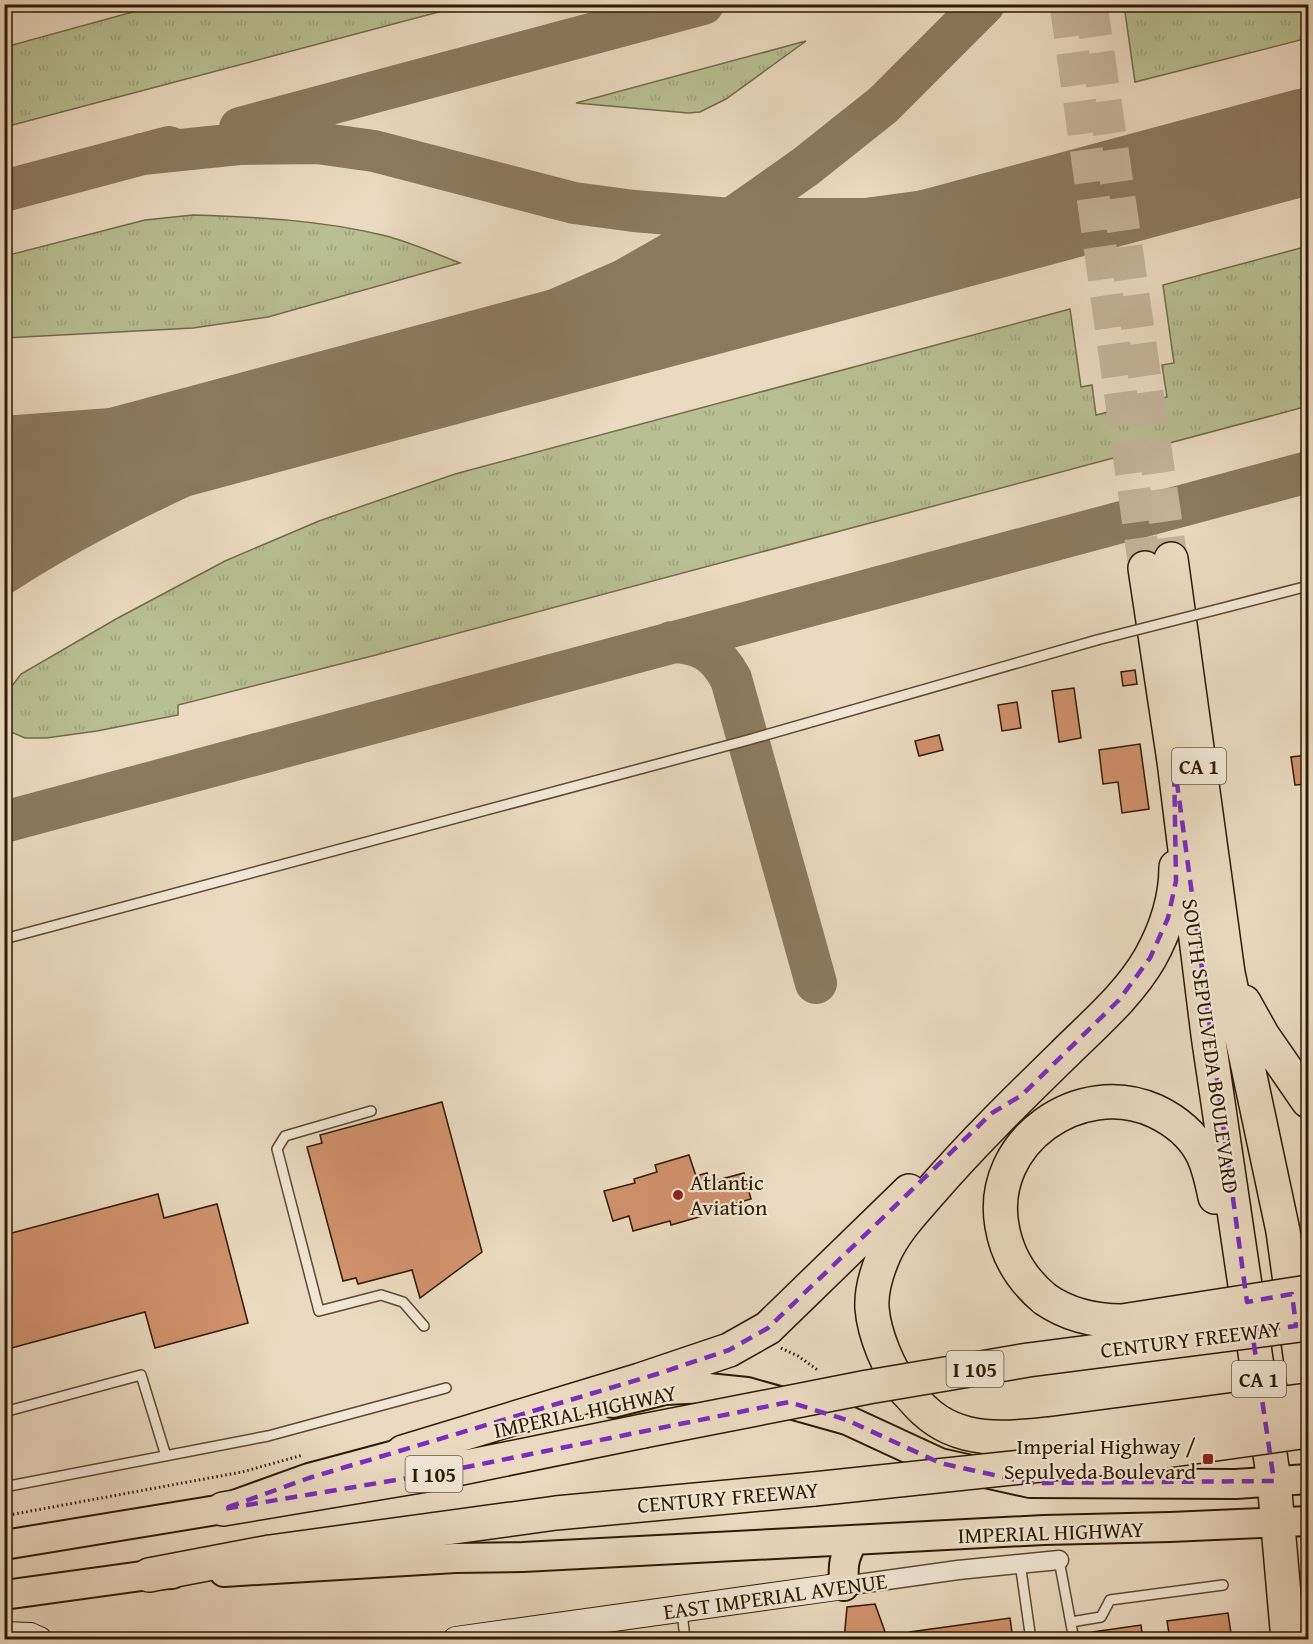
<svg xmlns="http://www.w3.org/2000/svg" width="1313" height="1644" viewBox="0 0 1313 1644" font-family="'Gentium Book Plus',serif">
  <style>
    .grass { fill: url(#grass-tufts); stroke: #736c49; stroke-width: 1.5 }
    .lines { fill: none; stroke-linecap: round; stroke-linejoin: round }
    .taxiway { stroke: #8c7a60; stroke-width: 42 }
    .runway { stroke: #8c7a60; stroke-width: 106 }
    .building { fill: #d2926e; stroke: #2e1a00; stroke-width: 1.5 }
    .highway-tunnel { stroke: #c5b49a; stroke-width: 33; stroke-dasharray: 33 16; stroke-linecap: butt }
    .lane-casing { stroke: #5d4a30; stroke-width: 12 }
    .street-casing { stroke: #5d4a30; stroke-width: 21 }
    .secondary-casing { stroke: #2e1a00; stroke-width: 28 }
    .primary-casing { stroke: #2e1a00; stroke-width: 32 }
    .highway-casing { stroke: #2e1a00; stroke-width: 36 }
    .path { stroke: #2e1a00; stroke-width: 3; stroke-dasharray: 1.5 3; stroke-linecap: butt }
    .lane { stroke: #f2e7d7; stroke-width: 9 }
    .street { stroke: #f2e7d7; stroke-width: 18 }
    .secondary { stroke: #f2e7d7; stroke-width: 26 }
    .primary { stroke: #ebdac1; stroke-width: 28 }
    .highway { stroke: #ebdac1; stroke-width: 33 }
    .lane-bridge-casing { stroke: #5d4a30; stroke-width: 12; stroke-linecap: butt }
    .highway-bridge-casing { stroke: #2e1a00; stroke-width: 36; stroke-linecap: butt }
    .lane-bridge { stroke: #f2e7d7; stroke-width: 9 }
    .highway-bridge { stroke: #ebdac1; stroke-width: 33 }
    .marked { fill: none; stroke: #7b2cbf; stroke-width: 4.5; stroke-dasharray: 12 8; stroke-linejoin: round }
    .poi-dot { fill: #8f2418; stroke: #f2e7d7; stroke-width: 2 }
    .labels { text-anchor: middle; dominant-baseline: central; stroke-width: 4.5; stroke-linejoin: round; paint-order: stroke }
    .shield { fill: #f2e7d7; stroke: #695840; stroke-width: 1.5 }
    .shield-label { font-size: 21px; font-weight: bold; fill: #2e1a00 }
    .street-label { font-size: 22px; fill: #2e1a00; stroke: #f2e7d7 }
    .poi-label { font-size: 22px; fill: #2e1a00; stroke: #f2e7d7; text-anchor: start }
  </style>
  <defs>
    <pattern id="grass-tufts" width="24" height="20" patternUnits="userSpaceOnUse" patternTransform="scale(1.5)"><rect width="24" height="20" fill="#b8bf92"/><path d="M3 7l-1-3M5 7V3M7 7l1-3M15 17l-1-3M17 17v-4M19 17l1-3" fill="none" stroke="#9ea47c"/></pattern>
  </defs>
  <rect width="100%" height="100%" fill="#ebdac1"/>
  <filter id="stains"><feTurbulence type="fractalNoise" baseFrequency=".00333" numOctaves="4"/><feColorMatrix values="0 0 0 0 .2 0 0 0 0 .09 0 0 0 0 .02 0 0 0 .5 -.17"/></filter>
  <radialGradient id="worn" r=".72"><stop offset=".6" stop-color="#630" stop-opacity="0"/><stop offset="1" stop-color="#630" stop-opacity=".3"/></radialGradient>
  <path class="grass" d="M147,5H465L5,127V47L151,7Z
    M1124,5H1308V38L1135,82Z
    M806,41L726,99L700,112L688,113L576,103Z
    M193,215C256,217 320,220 382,235C408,241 434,253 460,263L268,317L193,328L5,338V256L145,220Z
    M1308,246V406L376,655L178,705V715L97,731L46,738H25L11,732L5,722V695L21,674L116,619L225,561L319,521L455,474L1070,309L1081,387L1092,385L1096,415L1167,397L1162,365L1174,363L1163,285Z"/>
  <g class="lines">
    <path class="taxiway" d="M240,128L703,4
      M142,154L239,144L317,143L374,151L574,203L634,211L731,219H865L1166,179
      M4,191L169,147
      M261,422L388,377L516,327L624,280L731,219L805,167L883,105L984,4
      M4,437L111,429L213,417L289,403
      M4,573C97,513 198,467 301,426
      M672,642C702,643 717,653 731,679L816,983
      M4,822L1308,472"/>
    <path class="runway" d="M4,491L1308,141"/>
  </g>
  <path class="building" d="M1135,670L1137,684L1123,686L1121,672Z
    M1074,688L1081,738L1059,742L1052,691Z
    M1017,702L1021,728L1002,731L998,705Z
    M939,735L943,750L919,756L915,741Z
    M1140,744L1149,809L1122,813L1118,782L1103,784L1099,750Z
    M1308,755V784L1295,785L1291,757Z
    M442,1102L482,1252L420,1298L412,1270L358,1284L356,1278L343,1281L307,1147L322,1143L320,1135Z
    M689,1155L696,1176L707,1173L710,1182L744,1173L751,1199L705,1212L706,1215L671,1225L670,1221L633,1231L629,1216L613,1221L604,1191L635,1183L634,1179L657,1172L655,1165Z
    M158,1194L164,1218L217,1204L248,1323L155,1348L145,1312L4,1350V1235Z
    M875,1604L888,1640H844L847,1607Z
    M1228,1613L1232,1640H1170L1167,1621Z
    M1010,1618L1013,1640H911L910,1632Z
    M1141,1625L1143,1640H1093V1632Z"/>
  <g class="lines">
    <path class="highway-tunnel" d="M1066,4L1145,568
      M1091,4L1171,559"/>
    <defs>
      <path id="lane" d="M1215,610L1308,586
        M4,939L748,740L1097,640
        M371,1111L285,1136L277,1149L319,1311L381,1295L403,1302L424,1326
        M4,1412L141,1375L166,1456
        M4,1487L268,1436L446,1388
        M1059,1560L1074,1640
        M1020,1563L1031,1640
        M682,1611L685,1640
        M1071,1622L1101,1617L1110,1600L1223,1585"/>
      <path id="street" d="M844,1586L958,1570L1059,1560"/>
      <path id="secondary" d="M4,1635L30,1636L39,1640
        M456,1640L844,1586"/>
      <path id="primary" d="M613,1403L665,1390L708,1388L747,1392L847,1420L940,1463L1030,1483L1236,1484L1308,1479
        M4,1545L223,1509L309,1478L425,1447
        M224,1572L455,1558L523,1557L1044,1530L1170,1527L1308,1521
        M844,1586C843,1566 843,1559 853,1541
        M4,1595L149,1575L172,1574"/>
      <path id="highway" d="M1171,559L1228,973L1283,1231L1308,1413
        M1145,568L1174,761L1208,1035L1274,1481L1288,1640
        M1244,1002L1263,1036L1308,1101
        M1045,1299C1021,1279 1007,1256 1002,1226C987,1142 1080,1077 1155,1111C1174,1120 1192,1134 1202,1153C1209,1167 1212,1182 1215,1197
        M1049,1434C1006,1439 959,1443 925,1411C918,1405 912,1397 906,1391C889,1371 874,1334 872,1308C871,1290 877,1271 884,1255C895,1230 915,1210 933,1189C973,1143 1018,1099 1062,1056C1093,1025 1128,996 1150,958C1165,931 1176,898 1176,867
        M403,1452L640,1380L729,1350L768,1328L909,1191
        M223,1509L432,1474L643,1431
        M149,1575L270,1552L556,1513L814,1489"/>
    </defs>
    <use href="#lane" class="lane-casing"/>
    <use href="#street" class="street-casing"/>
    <use href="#secondary" class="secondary-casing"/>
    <use href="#primary" class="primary-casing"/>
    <use href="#highway" class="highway-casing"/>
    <path class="path" d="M781,1348L798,1356L819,1371
      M4,1516L242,1472L303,1455"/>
    <use href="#lane" class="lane"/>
    <use href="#street" class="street"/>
    <use href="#secondary" class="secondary"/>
    <use href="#primary" class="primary"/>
    <use href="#highway" class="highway"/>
    <defs>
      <path id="lane-bridge" d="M1097,640L1215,610"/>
      <path id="highway-bridge" d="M1045,1299C1068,1315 1094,1321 1122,1321L1308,1292
        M643,1431L868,1387L1028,1360L1308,1324
        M1049,1434L1308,1400
        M814,1489L1136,1455L1308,1431"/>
    </defs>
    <use href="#lane-bridge" class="lane-bridge-casing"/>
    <use href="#highway-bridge" class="highway-bridge-casing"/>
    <use href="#lane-bridge" class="lane-bridge"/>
    <use href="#highway-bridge" class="highway-bridge"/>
  </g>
  <path class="marked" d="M1174,761L1247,1302L1292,1294L1296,1326L1252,1331L1274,1481L1030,1483L940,1463L847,1420L789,1402L432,1474L223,1509L309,1478L657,1374L729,1350L768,1328L992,1113L1022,1095L1119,1000L1150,958L1168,918L1176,881Z"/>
  <g class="poi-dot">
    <circle cx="678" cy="1195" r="6"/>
    <rect x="1202" y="1453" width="12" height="12" rx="3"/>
  </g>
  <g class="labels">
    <g class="shield">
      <rect x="1172" y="748" width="54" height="36" rx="4.5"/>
      <rect x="946.5" y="1351" width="57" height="36" rx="4.5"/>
      <rect x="1232" y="1361" width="54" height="36" rx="4.5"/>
      <rect x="405.5" y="1456" width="57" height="36" rx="4.5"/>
    </g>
    <g class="shield-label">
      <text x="1199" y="766">CA 1</text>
      <text x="975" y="1369">I 105</text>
      <text x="1259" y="1379">CA 1</text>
      <text x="434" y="1474">I 105</text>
    </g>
    <g class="street-label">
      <text transform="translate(1211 1046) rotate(82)">SOUTH SEPULVEDA BOULEVARD</text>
      <text transform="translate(1191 1339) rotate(-7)">CENTURY FREEWAY</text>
      <text transform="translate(585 1411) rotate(-12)">IMPERIAL HIGHWAY</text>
      <text transform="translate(728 1497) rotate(-5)">CENTURY FREEWAY</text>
      <text transform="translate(1051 1532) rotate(-2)">IMPERIAL HIGHWAY</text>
      <text transform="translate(775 1596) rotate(-8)">EAST IMPERIAL AVENUE</text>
    </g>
    <g class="poi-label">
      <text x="690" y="1182">Atlantic<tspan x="690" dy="25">Aviation</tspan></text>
      <text x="1196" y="1446" text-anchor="end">Imperial Highway /<tspan x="1196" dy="25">Sepulveda Boulevard</tspan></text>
    </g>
  </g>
  <rect width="1313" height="1644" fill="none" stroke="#ebdac1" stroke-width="24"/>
  <rect x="6" y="6" width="1301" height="1632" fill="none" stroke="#2e1a00" stroke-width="3"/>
  <rect x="12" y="12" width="1289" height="1620" fill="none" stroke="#2e1a00" stroke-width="1.5"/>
  <rect width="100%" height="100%" filter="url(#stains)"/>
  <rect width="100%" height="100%" fill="url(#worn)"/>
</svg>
